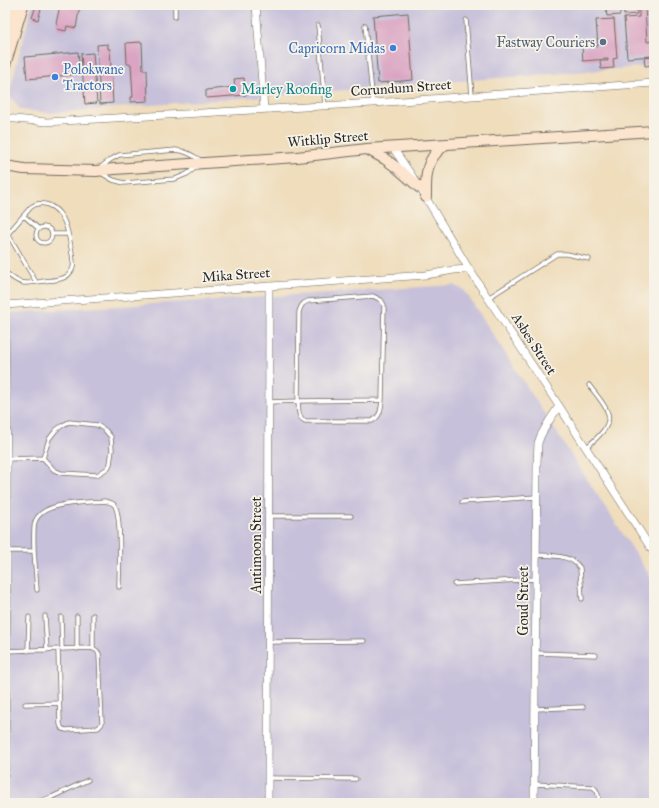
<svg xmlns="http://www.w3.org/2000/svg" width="659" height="808" viewBox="0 0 659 808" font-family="'IM FELL Great Primer',serif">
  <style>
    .industrial { fill: #c6c0da }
    .building { fill: #daa4c2 }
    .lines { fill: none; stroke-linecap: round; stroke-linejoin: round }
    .lane-casing { stroke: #70695e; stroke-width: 5 }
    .street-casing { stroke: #70695e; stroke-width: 8 }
    .secondary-casing { stroke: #70695e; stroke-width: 12 }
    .lane { stroke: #fff; stroke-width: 3.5 }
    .street { stroke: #fff; stroke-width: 7 }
    .secondary { stroke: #fce5cf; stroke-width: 10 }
    .service-dot { fill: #5c6f8a; stroke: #f7f3e8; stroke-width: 1.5 }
    .shop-dot { fill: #3f7fe0; stroke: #f7f3e8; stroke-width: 1.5 }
    .culture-dot { fill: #0f9aa8; stroke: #f7f3e8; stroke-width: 1.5 }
    .labels { text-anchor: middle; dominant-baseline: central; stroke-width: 3.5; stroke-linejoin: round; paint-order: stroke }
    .service-label { font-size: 14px; fill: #4e5e75; stroke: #f7f3e8; text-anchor: end }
    .shop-label { font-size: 14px; fill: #366cbe; stroke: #f7f3e8; text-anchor: end }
    .street-label { font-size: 14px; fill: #2b2b2b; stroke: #f7f3e8 }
    .culture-label { font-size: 14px; fill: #0d838f; stroke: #f7f3e8; text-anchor: start }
  </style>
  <rect width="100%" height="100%" fill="#f7f3e8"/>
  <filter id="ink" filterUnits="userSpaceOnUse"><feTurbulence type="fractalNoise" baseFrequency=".025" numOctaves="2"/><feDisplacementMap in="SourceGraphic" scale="8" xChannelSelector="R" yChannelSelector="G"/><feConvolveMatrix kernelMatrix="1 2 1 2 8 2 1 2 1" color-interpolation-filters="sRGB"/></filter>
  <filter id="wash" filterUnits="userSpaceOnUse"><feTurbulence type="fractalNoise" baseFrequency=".012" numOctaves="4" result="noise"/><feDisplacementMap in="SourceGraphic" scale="16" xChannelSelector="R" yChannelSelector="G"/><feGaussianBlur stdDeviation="0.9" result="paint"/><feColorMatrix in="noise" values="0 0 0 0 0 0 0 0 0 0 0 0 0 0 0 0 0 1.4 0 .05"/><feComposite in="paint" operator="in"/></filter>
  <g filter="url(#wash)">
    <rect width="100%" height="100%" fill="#efddbc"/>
    <path class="industrial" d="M32,5H654V66L50,113L20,110L9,94Z
      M453,285L464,290L654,582V803H5V313Z"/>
    <g id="blocks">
      <path class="building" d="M36,5H42L38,20L32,18Z
        M60,5H80L76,28L67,26L66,31L57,29L58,25L56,24Z
        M637,7V14L624,15L623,8Z
        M645,7L647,42L654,41V65L645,66L644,58L652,57V56L627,58L624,18L639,17V8Z
        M620,8V15L607,16L606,9Z
        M408,13L413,80L378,83L373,16Z
        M614,19L617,58L613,59L614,68L601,69L600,61H608V59L583,61L582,47L598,46L596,20Z
        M142,42L143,70H147L148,101L131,102V97H133L131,64H127L126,43Z
        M108,44V49H110L113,103L100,104L97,45Z
        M78,52L80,74L27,79L25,57Z
        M93,53L97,103L85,104L81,54Z
        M244,78L246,95L206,98V90L235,87L234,79Z"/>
    </g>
  </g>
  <g filter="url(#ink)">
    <use href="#blocks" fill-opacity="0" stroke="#70695e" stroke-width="1"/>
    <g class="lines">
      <defs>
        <path id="lane" d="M175,5V17
          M466,20L472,96
          M318,25L325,106
          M365,25L373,103
          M101,167L110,160L119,155L176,150C186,151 192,155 200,160
          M101,173L113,180L124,183L175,179L187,174L198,166
          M24,216L39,229
          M36 235a8 8 0 1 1 16 0a8 8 0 1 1-16 0Z
          M8,234L36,282
          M52,234H68
          M5,237L31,207C42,199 55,206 62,217C68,227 72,250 73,262C74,265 73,270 70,273C65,280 53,280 45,281C23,284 22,286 5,272
          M488,298L557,254H567L589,259
          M269,402L298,401L299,312C301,306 302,303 308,301L373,296L381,300L384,305L382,400C381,409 381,416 372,421H305C297,417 299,409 298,401L382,400
          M586,448C595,439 614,426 607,411C604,403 594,392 589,385
          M7,459L43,458L54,470L61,473L97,475L108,468L110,464L112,450L111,437L105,430L97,425L69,422L63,425L56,430L49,439L43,458
          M462,502L536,497
          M269,516H351
          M7,551H34L37,590
          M34,551C34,544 33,528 35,522C42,501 85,503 104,501C108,502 113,502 115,506C122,517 119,571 119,587
          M536,555C550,556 571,554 580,568L582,599
          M454,584L536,579
          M93,615V649
          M45,616L47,650
          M77,616V649
          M61,617L62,649
          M269,642L364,641
          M6,651L88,648C93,648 97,649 99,654L102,723L101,725L98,728L66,730C62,729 61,728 60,724L58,649
          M28,651L29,617
          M535,653L596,655
          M25,704L59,703
          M535,709L583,707
          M268,778L356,779
          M534,784L593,787C599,791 598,796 599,803
          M34,803L52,797L88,780"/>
        <path id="street" d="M256,5L264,109
          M5,118L46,122L373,103L654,83
          M393,148L414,179
          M423,193L469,269L559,406L654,553
          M5,305L426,275L454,270L469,269
          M5,321L7,459V568L5,773
          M268,803L269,286
          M534,803L537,463L538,443L541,435L549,421L559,406"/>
        <path id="secondary" d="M5,38L15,5
          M5,65L23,5
          M367,149L385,159L396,167L420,188
          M5,166L24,169L96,171L114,169L297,157L367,149L654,131
          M426,197C426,182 425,165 436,153C439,150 442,147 446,144"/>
      </defs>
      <use href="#lane" class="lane-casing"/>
      <use href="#street" class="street-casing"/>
      <use href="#secondary" class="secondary-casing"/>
      <use href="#lane" class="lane"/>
      <use href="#street" class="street"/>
      <use href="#secondary" class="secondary"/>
    </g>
  </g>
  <circle class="service-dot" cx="603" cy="42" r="4"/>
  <g class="shop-dot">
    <circle cx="393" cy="48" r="4"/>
    <circle cx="55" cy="77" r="4"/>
  </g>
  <circle class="culture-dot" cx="233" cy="89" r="4"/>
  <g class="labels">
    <g class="service-label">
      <text x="595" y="42">Fastway Couriers</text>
    </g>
    <g class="shop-label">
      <text x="385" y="48">Capricorn Midas</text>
      <text x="63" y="69" text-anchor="start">Polokwane<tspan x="63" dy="16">Tractors</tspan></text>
    </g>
    <g class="street-label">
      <text transform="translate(401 88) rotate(-4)">Corundum Street</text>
      <text transform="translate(328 139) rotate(-5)">Witklip Street</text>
      <text transform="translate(236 275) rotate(-4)">Mika Street</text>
      <text transform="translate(534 344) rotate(57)">Asbes Street</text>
      <text transform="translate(256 545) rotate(-90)">Antimoon Street</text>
      <text transform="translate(523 601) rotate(-90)">Goud Street</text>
    </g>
    <g class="culture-label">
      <text x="241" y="89">Marley Roofing</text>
    </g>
  </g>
  <rect width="659" height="808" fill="none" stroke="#f7f3e8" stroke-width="20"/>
</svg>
